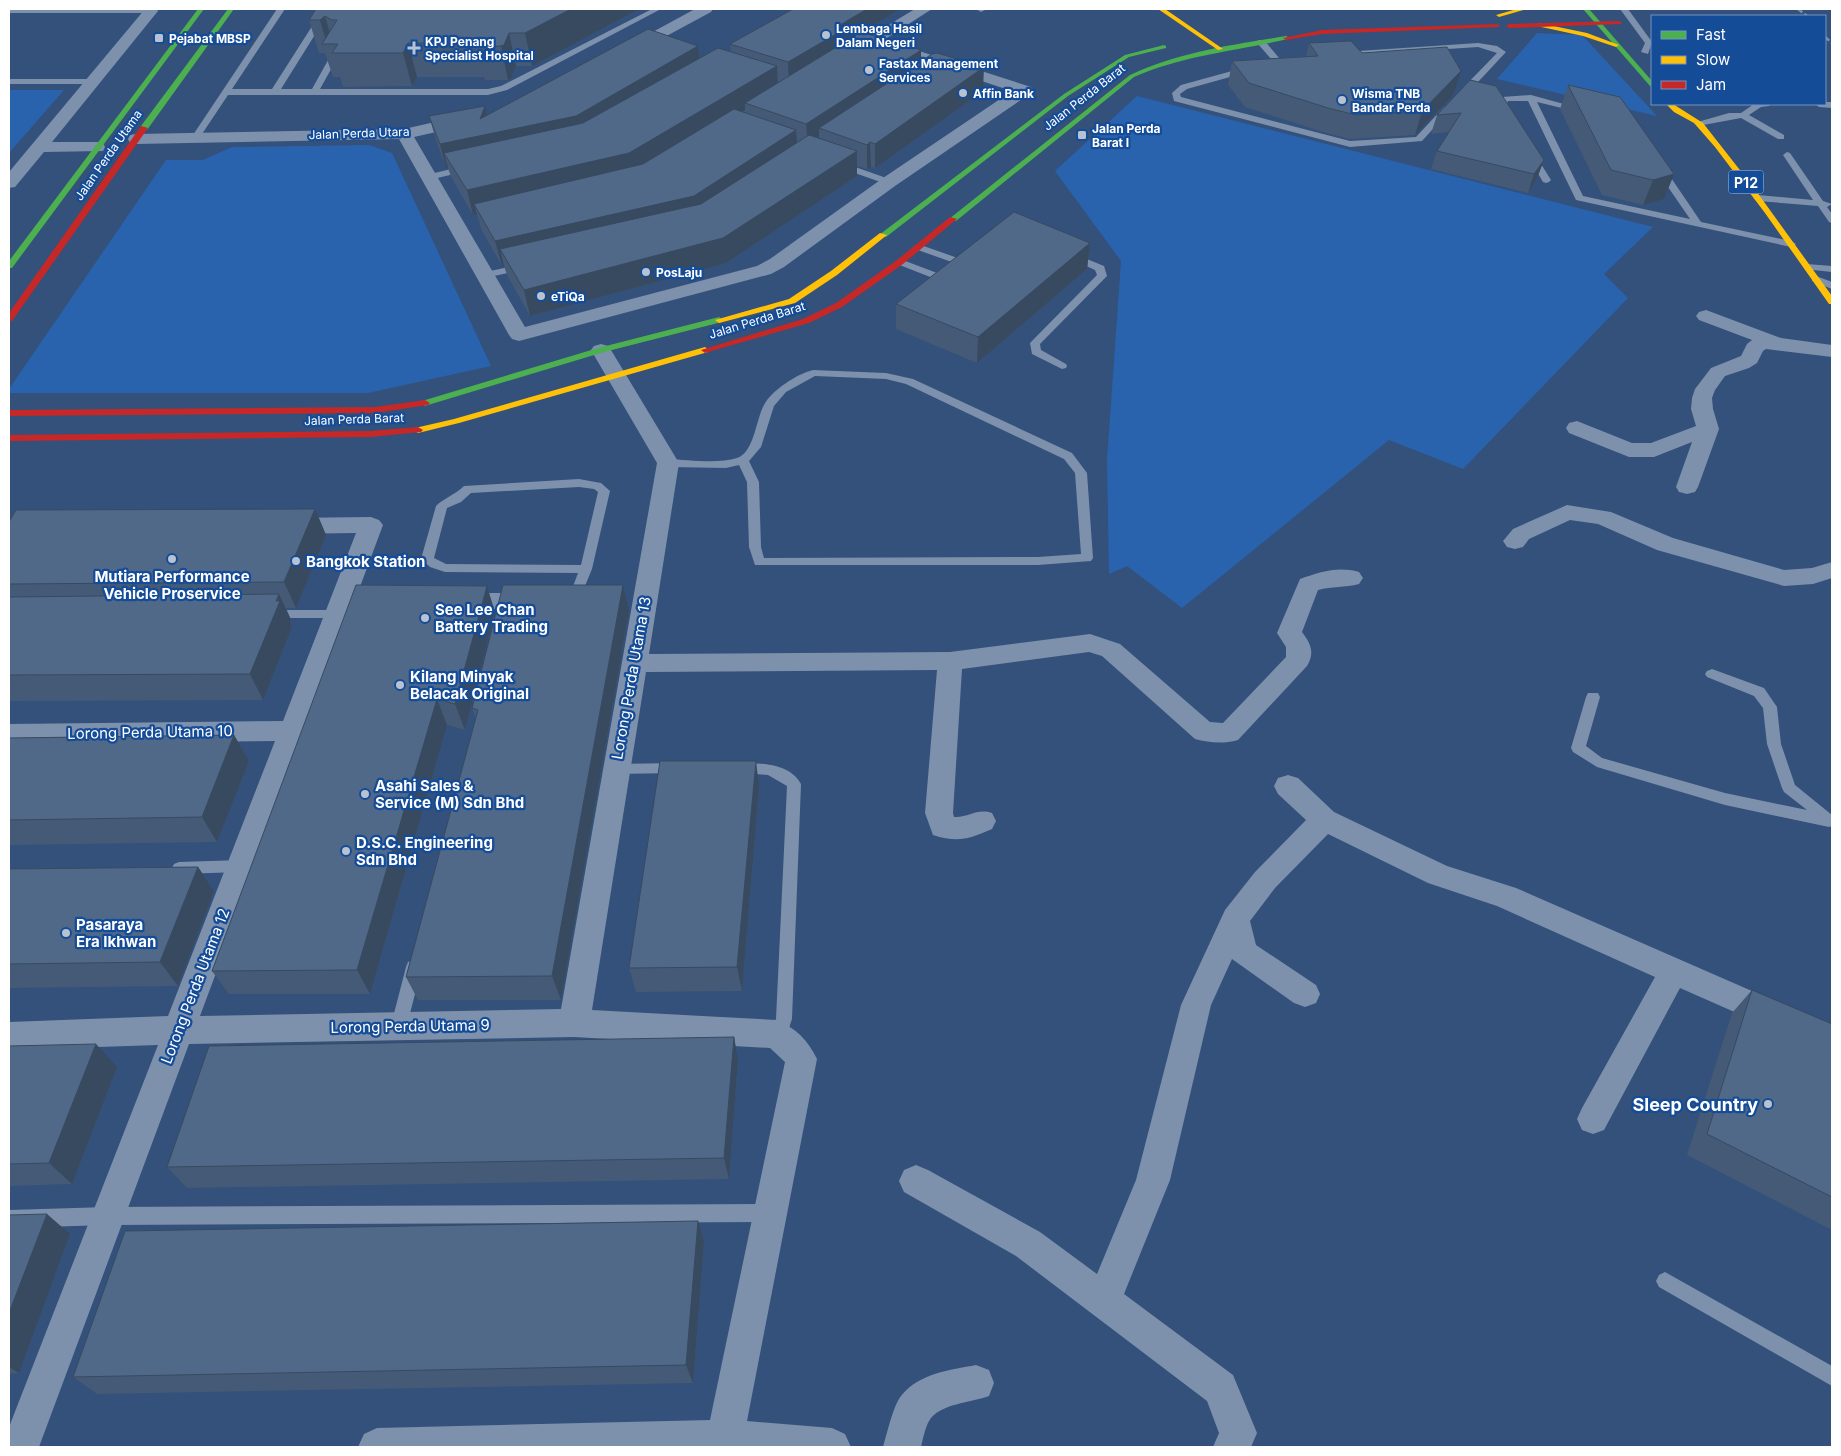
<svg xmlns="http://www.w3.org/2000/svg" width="1841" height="1456" viewBox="0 0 1841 1456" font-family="Inter,sans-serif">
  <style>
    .green { fill: #2963ae }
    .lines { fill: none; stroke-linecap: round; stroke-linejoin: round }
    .path { stroke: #7d91ad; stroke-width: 2; stroke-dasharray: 2 2.5; stroke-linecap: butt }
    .lane { fill: #7d91ad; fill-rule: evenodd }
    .street { fill: #7d91ad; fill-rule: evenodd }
    .fast { fill: #4caf50; fill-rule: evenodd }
    .slow { fill: #ffc107; fill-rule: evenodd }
    .jam { fill: #c62828; fill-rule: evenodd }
    .rail { stroke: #7d91ab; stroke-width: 2.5; stroke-dasharray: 5.5 2.5; stroke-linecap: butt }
    .wall { fill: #455a76 }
    .shaded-wall { fill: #384a60 }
    .building { fill: #506989; stroke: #384a60 }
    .poi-dot { fill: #b8c2d0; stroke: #154c98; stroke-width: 2 }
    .labels { text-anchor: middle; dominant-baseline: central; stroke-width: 4.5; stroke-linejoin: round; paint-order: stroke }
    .far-poi-label { font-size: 12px; font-weight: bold; fill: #fff; stroke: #154c98; text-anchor: start }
    .far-street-label { font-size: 12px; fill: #fff; stroke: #154c98 }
    .shield { fill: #154c98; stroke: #b9c9e0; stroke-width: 1 }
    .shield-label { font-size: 14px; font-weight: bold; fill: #fff }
    .poi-label { font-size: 15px; font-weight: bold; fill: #fff; stroke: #154c98; text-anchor: start }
    .street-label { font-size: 15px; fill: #fff; stroke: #154c98 }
    .near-poi-label { font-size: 18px; font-weight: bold; fill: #fff; stroke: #154c98; text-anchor: end }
  </style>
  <rect width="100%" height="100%" fill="#33517a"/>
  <path class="green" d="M1537,33L1582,35L1657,116L1497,79Z
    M9,90H64L9,153Z
    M1137,96L1653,227L1604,274L1628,298L1463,469L1389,440L1182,608L1127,566L1109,574L1107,460L1121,261L1055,171Z
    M369,145L392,153L491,366L368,393H9V389L166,160H203L232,147Z"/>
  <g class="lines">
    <path class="path" d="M1208,9H1266"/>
    <path class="lane" d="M9,9H151L155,11L151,13H9Z
      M277,9H285L232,89H272L323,9H331L281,89H312L332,53L336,51L340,53L320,89H488L501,86L652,9H661L507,90L488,95H228L198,140H192L191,138Z
      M976,9H984L985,10L981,12Z
      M1620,9H1628L1652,42L1648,54L1641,52L1645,43Z
      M1258,40H1264L1280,59V63L1187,89L1180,94L1181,97L1350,141L1416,137L1444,107L1451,109L1422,141L1350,147L1174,101L1172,93L1181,85L1272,60L1258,44Z
      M1478,43L1497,46L1506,52L1465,96H1459V92L1497,53L1478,47L1343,56L1339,54L1343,52Z
      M96,79L97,81L93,84H9V79Z
      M1531,95L1582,109L1578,112L1537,102L1583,196L1690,219L1655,168L1660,165L1663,166L1701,222L1791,241L1796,244L1791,247L1576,200L1528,101H1508L1506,106L1512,116L1508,119L1505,118L1498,106L1502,97Z
      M1825,102H1832V108L1819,107L1815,104H1825Z
      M1754,104H1770L1769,106L1761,107L1749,115L1784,135V139H1778L1741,118L1698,126L1694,123L1729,113H1741Z
      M1787,152L1790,153L1823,201L1832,204L1827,207L1832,214V223L1829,222L1818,206L1758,201L1753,198L1758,195L1813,200L1783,155Z
      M1533,155L1536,156L1551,180L1549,182L1546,183L1543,182L1529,158Z
      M841,162L892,180L894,182L889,185L886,184L838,167V163Z
      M468,165L473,168L471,170L429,180L424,177L426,175Z
      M918,244L969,262L971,264L969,266H963L915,249L913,247Z
      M1072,253L1104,266L1107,276L1040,344L1041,350L1066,364L1067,366L1066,368L1062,369L1032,354L1030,343L1097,275L1095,270L1069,258L1067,256Z
      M900,259L945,276H953L954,278L951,282H943L897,264V260Z
      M522,264L525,265V269L485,278L480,275L481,273Z
      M1807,264L1832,266V272L1804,269V265Z
      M1816,276L1832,282V289L1812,281V277Z
      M813,370L886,373L913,379L1072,453L1087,473L1093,558L1091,561L1038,565H755L749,547L747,482L739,465L726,468L668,467L662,463L668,459C688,460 719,464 737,458C754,453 756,419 764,405C772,390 797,374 813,370ZM815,376L886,379L906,384L1064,459L1075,473L1081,554L1038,557L764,558L761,547L759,482L749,461L761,447L774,406L786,392Z
      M579,479L601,483L610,491L592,569L578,603H570L568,600L578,573L445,572L430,567L421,559L436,506C441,500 456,494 464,486ZM579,487L594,489L598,492L581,565L446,564L434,558L447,508L461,502L471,493Z
      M269,610H337L342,611L343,614L342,617L337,618H269L264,617L263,614L264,611Z
      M1712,669L1764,688L1777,707L1781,744L1795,785L1832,815V826L1829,827L1725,805L1597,767L1573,752L1571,748L1586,697L1588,693H1598L1600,697L1586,746L1602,758L1725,793L1807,810L1784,792L1782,788L1767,744L1763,708L1754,696L1707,677L1705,674L1707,671Z
      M677,763L682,764L684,768L682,772L677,773L615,774L610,773L608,769L610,765L615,764Z
      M739,763C760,763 790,763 801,784L792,1019L787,1034L776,1041L770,1039L768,1034L776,1019L787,786L768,775L734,772L732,768L734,764Z
      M241,860L246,862L248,866L246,870L241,872L179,874L174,872L172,868L174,864L179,862Z
      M414,960L420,962L422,967L407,1025L405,1030L399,1032L393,1030L391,1025L406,967L408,962Z
      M769,1204L775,1207L778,1213L775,1219L769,1222L108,1225L9,1228V1210L108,1207Z
      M1665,1272L1832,1366V1386L1659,1287L1656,1281L1659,1275Z"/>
    <path class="street" d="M145,9H157L158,11L52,142H97L103,143L105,147L103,151L44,152L15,187L9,188V172Z
      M695,9H713L711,12L635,53H625L622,50L625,47Z
      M915,9H932L882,41L891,42L1031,87L1033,90L1031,93L895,186L784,267L771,274L519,341L512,339L509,335L399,139L136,144L130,143L128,139L130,135L136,134L404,129L466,115L472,116L474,120L472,124L414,137L525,327L757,266L770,259L883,178L1012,91L881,48L878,45L880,43C869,49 855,63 842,59L839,56L842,53Z
      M1706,310L1781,338L1832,345V357L1766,349L1763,351L1757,363L1749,368L1725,376L1715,390L1712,398L1713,409L1719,429L1698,487L1695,492L1687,494L1679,492L1676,487L1692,442L1654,457H1629L1569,433L1566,428L1569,423L1577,421L1632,443H1651L1696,426L1691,409L1692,398L1695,389L1711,368L1741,356L1747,344L1752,340L1699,320L1696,316L1699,312Z
      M601,344L608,346L611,350L679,463L649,654L950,652L1090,634L1120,644L1210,722L1223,723L1286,657V647L1277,633L1300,579C1320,572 1338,566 1359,572L1363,578L1359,584C1345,588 1332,586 1318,590L1302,632C1311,644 1315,653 1307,666L1238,740C1224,744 1209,743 1195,739L1102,656L1089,652L962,669L953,813L954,817C969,818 976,808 992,813L996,821L992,829C969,839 958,843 933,835L925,813L937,670L646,672L592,1010L776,1020C795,1027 808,1040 817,1059L747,1421L832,1428L845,1434L851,1447H358L364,1434L377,1428L710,1420L785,1062L770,1048L574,1037L189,1044L39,1447H9V1427L158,1045L9,1050V1022L168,1016L275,741L9,744V724L283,721L356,533L285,534L277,531L273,526L277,521L285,518L371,517L379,520L383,525L200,1016L561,1009L657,463L591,350L594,346Z
      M1567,505L1611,512L1673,538L1784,570L1812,568L1832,562V578L1813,584L1784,586L1657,550L1598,524L1570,520L1529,539L1523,547L1515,549L1507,547L1503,541L1513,529Z
      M456,593H534L543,595L546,601L543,607L534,609H456L447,607L444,601L447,595Z
      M1288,775L1298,778L1334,812L1447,866L1516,888L1832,1026V1055L1680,988L1604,1130L1593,1134L1582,1130L1577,1119L1582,1108L1655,977L1497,906L1428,883L1328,834L1275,888L1250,921L1256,945L1316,985L1320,994L1316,1003L1305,1007L1294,1003L1232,959L1211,1005L1170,1180L1124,1294L1233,1375L1257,1433L1251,1447H1213L1219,1433L1207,1401L1016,1256L904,1192L899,1181L904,1170L916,1165L928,1170L1040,1232L1097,1274L1136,1180L1181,1005L1225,910L1255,872L1306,820L1278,794L1274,786L1278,778Z
      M976,1365L989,1370L994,1383L989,1396C971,1403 940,1403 929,1421C925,1428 923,1439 921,1447H883C887,1434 893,1406 901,1396C919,1373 950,1370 976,1365Z"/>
    <path class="fast" d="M198,9H204L12,268H9V261Z
      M228,9H234L147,130H141V126Z
      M1583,9H1589L1652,81V87L1650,86Z
      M1286,36L1288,37V39C1236,51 1184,55 1134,77L956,221L949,219L1130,75C1179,52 1232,45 1286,36Z
      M1164,45L1166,46V48L1129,57L1068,96L886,237L879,235L1064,94L1125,55Z
      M719,317L723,320L722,322L604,352L428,405L425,406L420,403L422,401L598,348Z"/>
    <path class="slow" d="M1158,9H1165L1223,49L1218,50Z
      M1517,9H1527L1499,17L1496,15Z
      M1539,23L1587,33L1619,45L1616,47L1583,36L1537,26L1536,25Z
      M1666,104H1673L1703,123L1754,188L1832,296V304H1829L1765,213L1715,147L1694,123L1674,112Z
      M880,233L887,235L837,275L795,303L719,323L715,320L789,299L831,271Z
      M705,347L709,350L708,352L459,423L418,433L413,430L415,428L454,419Z"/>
    <path class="jam" d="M1619,21L1622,23L1621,24L1509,28L1506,26L1509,24Z
      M1497,24L1499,25V27L1322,34L1286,40L1283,38L1322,30Z
      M141,126L148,128L12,321H9V313Z
      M950,217L957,219L903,264L842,307L809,323L708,352L705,353L701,350L803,319L836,303L897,260Z
      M425,400L430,403L428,405L375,413L9,416V410L375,407Z
      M418,427L423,430L421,432L371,437L9,441V435L371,431Z"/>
    <path class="rail" d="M1798,9L1807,16
      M1825,37L1832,43"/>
  </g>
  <path class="wall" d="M316,9H639L532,66H516L511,79L508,80H485L484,77H417L412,86L343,87L340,77H333L325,53H319L309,20Z
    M793,9H900L861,32L983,91L875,168L871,167L867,169L857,166V176L726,263L530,316L507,275L504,266H502L481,229L477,214L473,215L451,177L448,168H446L436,140L429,116L485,106L487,115L698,46L700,58L731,52L730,44Z
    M1309,43L1362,53L1461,71L1454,94L1415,135L1350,139L1323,132L1245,107L1228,85L1232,61L1306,56Z
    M1470,80L1544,160L1537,178L1528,193L1431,169L1437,151L1449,132L1431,134L1437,115Z
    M1568,85L1674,174L1664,199L1643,205L1602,195L1560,109Z
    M1090,243L1087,269L977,363L896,329V304Z
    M315,509L326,535L296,608H286L291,620L290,622L292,627L263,700L9,701V522Z
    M629,611L561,1000H418L406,977L476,719L472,708Z
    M495,612L465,730L447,725L370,994H229L212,971Z
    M234,735L249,761L217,842L9,845V738Z
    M759,786L742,991L636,992L629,968Z
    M198,867L214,891L178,986L9,988V869Z
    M1752,990L1832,1024V1230L1687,1155L1732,1013Z
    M734,1037L738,1060L729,1179L187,1188L167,1167Z
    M9,1046L117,1067L72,1184L9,1186Z
    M9,1215L70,1234L19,1373L9,1374Z
    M698,1221L704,1241L693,1383L97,1394L73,1377Z"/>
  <path class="shaded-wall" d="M571,9H639L532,66L525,33Z
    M867,9H900L843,43L789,83L788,62L835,28Z
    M325,16L333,44H327L320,20Z
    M509,33L516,66L511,79L508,80L501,46Z
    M408,43L417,77L412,86L403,53Z
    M698,46L701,69L580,140L444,153L448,168H446L440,144L485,106L491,130Z
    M921,50V74L819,128V140L808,148L806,124Z
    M777,66L778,89L745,103V110L633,177L474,204L477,214L473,215L467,190Z
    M984,67L983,91L875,168V144Z
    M1461,71L1454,94L1415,135L1422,111Z
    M796,130L798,155L697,221L500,249L504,266H502L495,241Z
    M870,142L871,167L867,169V145Z
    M857,151V176L726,263L530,316L524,290Z
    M1544,160L1537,178L1528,193L1534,174Z
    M1674,174L1664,199L1643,205L1653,180Z
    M1090,243L1087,269L977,363L978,337Z
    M315,509L326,535L296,608L284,582Z
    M623,585L629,611L561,1000L552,976Z
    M487,586L495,612L465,730L455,704Z
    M279,594L291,620L290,622L292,627L263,700L250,674Z
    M437,699L447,725L370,994L357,970Z
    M234,735L249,761L217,842L202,817Z
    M756,761L759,786L742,991L737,967Z
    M198,867L214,891L178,986L160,962Z
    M734,1037L738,1060L729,1179L724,1158Z
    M96,1044L117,1067L72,1184L49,1163Z
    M47,1214L70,1234L19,1373L9,1367V1313Z
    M698,1221L704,1241L693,1383L686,1365Z"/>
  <path class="building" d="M316,9H571L525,33H509L504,45L501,46L477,47L479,43H408L403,53H332L338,44H322L337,20H332L325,16L320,20H309Z
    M793,9H867L835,28L843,30L788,62L730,44Z
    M648,29L698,46L576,116L440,144L429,116L485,106L480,119Z
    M861,32L921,50L806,124L745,103Z
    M1351,41L1362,53L1447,47L1461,71L1422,111L1356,115L1328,108L1249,83L1232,61L1318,56L1309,43Z
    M718,48L777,66L629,153L467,190L444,153L583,123Z
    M937,53L984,67L875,144L870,142L867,145L819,128L932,54Z
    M1470,80L1496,86L1544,160L1534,174L1437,151L1461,113L1437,115Z
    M1568,85L1620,97L1674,174L1653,180L1611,170Z
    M734,109L796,130L694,196L495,241L474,204L643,164Z
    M809,135L857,151L723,238L524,290L500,249L701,204Z
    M1014,212L1090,243L978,337L896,304Z
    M315,509L284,582L9,584V522L16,510Z
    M356,585L487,586L455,704L437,699L357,970L212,971Z
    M503,585H623L552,976L406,977L478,710L472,708Z
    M279,594L276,601H280L250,674L9,675V597Z
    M234,735L202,817L9,820V738Z
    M660,761H756L737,967L629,968Z
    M198,867L160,962L9,964V869Z
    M1752,990L1832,1024V1197L1707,1134Z
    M734,1037L724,1158L167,1167L209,1046Z
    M96,1044L49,1163L9,1164V1046Z
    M47,1214L9,1313V1215Z
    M698,1221L686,1365L73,1377L125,1231Z"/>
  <g class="poi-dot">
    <circle cx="826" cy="35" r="5"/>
    <rect x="154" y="33" width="10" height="10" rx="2.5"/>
    <path d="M411.5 40.5h5v5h5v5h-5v5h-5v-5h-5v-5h5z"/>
    <circle cx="869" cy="70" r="5"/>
    <circle cx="963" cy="93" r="5"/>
    <circle cx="1342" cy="100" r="5"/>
    <rect x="1077" y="130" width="10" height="10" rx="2.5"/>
    <circle cx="646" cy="272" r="5"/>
    <circle cx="541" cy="296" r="5"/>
    <circle cx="172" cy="559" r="5"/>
    <circle cx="296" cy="561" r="5"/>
    <circle cx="425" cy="618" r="5"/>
    <circle cx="400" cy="685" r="5"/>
    <circle cx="365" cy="794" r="5"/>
    <circle cx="346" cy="851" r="5"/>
    <circle cx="66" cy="933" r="5"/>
    <circle cx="1768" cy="1104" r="5"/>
  </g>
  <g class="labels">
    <g class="far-poi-label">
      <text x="836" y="28">Lembaga Hasil<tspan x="836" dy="14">Dalam Negeri</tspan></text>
      <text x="169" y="38">Pejabat MBSP</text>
      <text x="425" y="41">KPJ Penang<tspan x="425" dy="14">Specialist Hospital</tspan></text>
      <text x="879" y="63">Fastax Management<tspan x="879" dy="14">Services</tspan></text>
      <text x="973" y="93">Affin Bank</text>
      <text x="1352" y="93">Wisma TNB<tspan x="1352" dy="14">Bandar Perda</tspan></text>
      <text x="1092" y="128">Jalan Perda<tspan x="1092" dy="14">Barat I</tspan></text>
      <text x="656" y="272">PosLaju</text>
      <text x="551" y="296">eTiQa</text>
    </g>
    <g class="far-street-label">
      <text transform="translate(1084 97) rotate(-38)">Jalan Perda Barat</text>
      <text transform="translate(359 133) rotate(-2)">Jalan Perda Utara</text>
      <text transform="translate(108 155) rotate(-55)">Jalan Perda Utama</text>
      <text transform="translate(757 320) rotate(-17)">Jalan Perda Barat</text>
      <text transform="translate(354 419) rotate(-2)">Jalan Perda Barat</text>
    </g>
    <rect class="shield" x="1728.5" y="170.5" width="35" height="23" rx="4"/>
    <g class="shield-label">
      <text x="1746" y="182">P12</text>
    </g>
    <g class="poi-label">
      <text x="306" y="561">Bangkok Station</text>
      <text x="172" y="576" text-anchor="middle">Mutiara Performance<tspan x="172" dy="17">Vehicle Proservice</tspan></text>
      <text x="435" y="609">See Lee Chan<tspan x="435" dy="17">Battery Trading</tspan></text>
      <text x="410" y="676">Kilang Minyak<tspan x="410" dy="17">Belacak Original</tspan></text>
      <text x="375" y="785">Asahi Sales &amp;<tspan x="375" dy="17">Service (M) Sdn Bhd</tspan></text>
      <text x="356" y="842">D.S.C. Engineering<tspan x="356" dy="17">Sdn Bhd</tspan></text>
      <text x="76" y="924">Pasaraya<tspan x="76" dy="17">Era Ikhwan</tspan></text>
    </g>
    <g class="street-label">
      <text transform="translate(631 678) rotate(-80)">Lorong Perda Utama 13</text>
      <text transform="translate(150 732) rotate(-1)">Lorong Perda Utama 10</text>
      <text transform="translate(195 986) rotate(-69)">Lorong Perda Utama 12</text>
      <text transform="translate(410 1026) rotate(-1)">Lorong Perda Utama 9</text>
    </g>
    <g class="near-poi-label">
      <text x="1758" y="1104">Sleep Country</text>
    </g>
  </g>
  <rect width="1841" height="1456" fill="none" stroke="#ffffff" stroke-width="20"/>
  <rect x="1651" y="15" width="175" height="90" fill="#154c98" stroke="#7394c1"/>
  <rect x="1661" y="31" width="25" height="8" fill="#4caf50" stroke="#7394c1"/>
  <text x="1696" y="40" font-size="15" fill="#ffffff">Fast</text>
  <rect x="1661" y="56" width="25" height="8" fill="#ffc107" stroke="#7394c1"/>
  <text x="1696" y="65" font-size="15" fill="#ffffff">Slow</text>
  <rect x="1661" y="81" width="25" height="8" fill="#c62828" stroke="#7394c1"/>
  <text x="1696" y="90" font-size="15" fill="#ffffff">Jam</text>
</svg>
